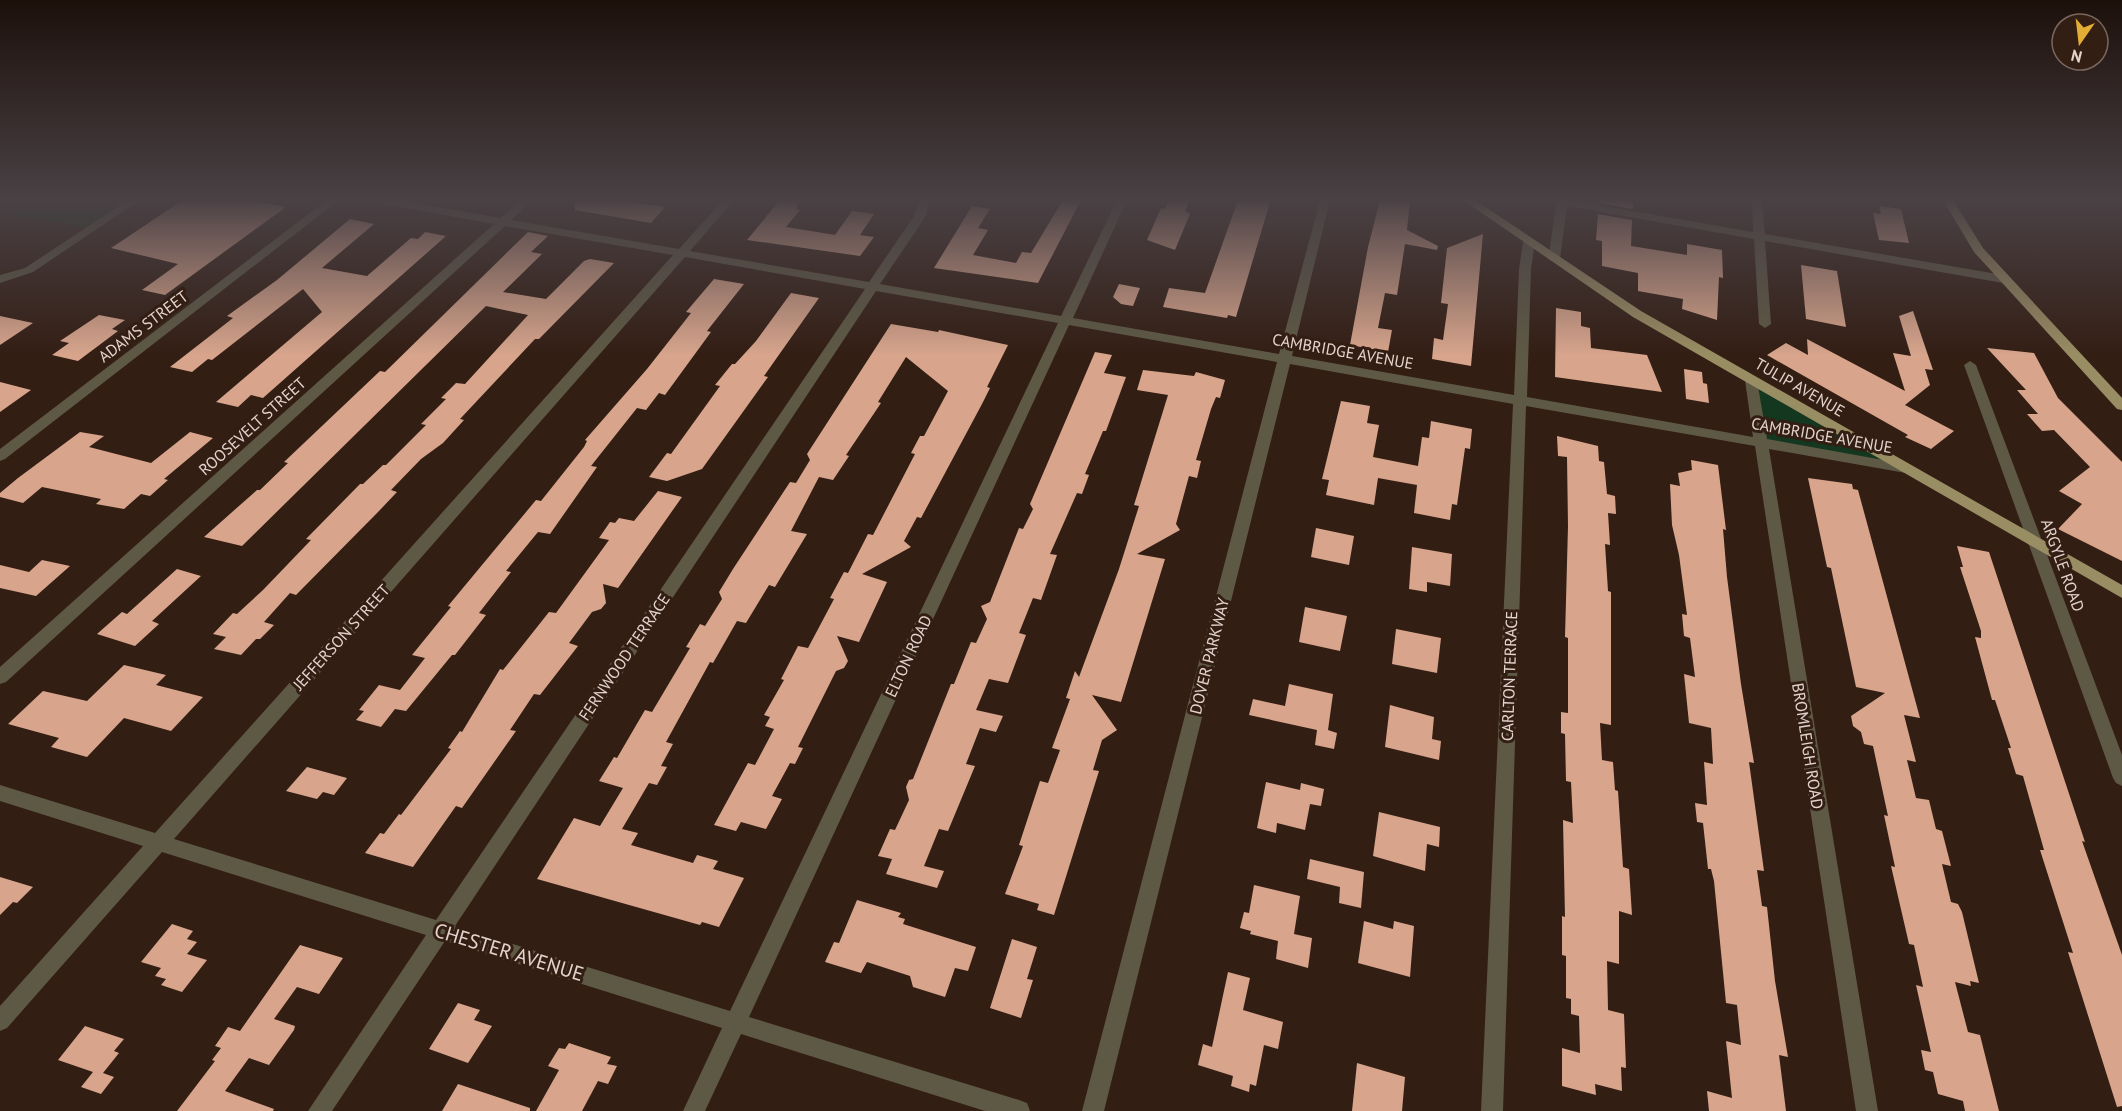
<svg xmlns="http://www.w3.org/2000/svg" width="2122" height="1111" viewBox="0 0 2122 1111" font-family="'PT Sans',sans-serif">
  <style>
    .green { fill: #14371f }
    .building { fill: #d8a58c }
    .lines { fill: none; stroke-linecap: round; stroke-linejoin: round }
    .minor { fill: #5e5945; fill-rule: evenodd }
    .major { fill: #998d63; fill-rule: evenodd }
    .labels { text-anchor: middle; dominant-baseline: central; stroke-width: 6; stroke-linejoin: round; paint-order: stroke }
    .street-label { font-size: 16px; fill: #e3d4cd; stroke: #331e14 }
    .near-street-label { font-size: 20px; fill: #e3d4cd; stroke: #331e14 }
  </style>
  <rect width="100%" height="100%" fill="#331e14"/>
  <path class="green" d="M0,200H130L89,228L0,213Z
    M1753,382L1900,466L1761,442Z"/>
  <path class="building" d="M183,200H250L286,207L165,295L142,290L178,264L111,248Z
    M575,200H618L665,207L651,223L575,210Z
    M780,200H801L796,209L800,210L786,227L835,235L852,211L874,214L860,235L874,237L860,256L747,240Z
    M1063,200H1081L1038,283L934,268L972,206L990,209L978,228L988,230L973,255L1016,263L1022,252L1031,253Z
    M1169,200H1190L1185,211L1190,214L1175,250L1147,240L1161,208L1165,209Z
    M1238,200H1267L1270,202L1236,317L1228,315L1227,318L1163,307L1169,288L1205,293Z
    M1380,200H1410L1407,230L1438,246L1437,250L1405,244L1397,295L1385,293L1378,328L1392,330L1388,352L1350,345L1368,247Z
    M1599,200H1633V209L1599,203Z
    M1879,206L1901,209L1909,243L1879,240L1873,213L1881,214Z
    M1598,214L1632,220L1631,246L1687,255V244L1722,250L1723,278L1719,277L1717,320L1682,309L1683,299L1638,291V273L1602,266V241L1596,240Z
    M350,219L374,224L322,268L367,276L411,238L418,239L425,232L446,236L263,398L251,395L238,407L216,402L322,312L303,289L212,360L208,359L192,372L170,367L233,318L227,316L277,280Z
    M528,232L548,236L531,252L542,254L503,292L546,299L584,261L590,259L614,263L539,339H535L460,419L464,420L443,443L421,459L391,490L397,492L379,511L296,595L290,593L264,622L274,625L260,639H256L241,655L214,649L226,637L213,634L233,613L237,614L263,590L311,540L306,539L360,484H363L383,465H386L426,425L421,424L446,399L441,398L456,383L465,384L528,315L486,306L242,546L204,537L257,490H260L288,463L284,462L380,371L385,372Z
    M1483,234L1471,366L1432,359L1434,338L1443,340L1448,304L1441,303L1447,248Z
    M1801,265L1837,271L1846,327L1806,319Z
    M714,279L744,284L707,331L711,332L665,395L659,393L646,410L637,408L591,466L597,467L550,534L538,532L506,571L511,572L479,613L486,615L455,655H452L406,711L395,709L381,727L356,720L364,711L359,710L379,685L400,690L425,658L412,655L451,607L448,606L536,500L541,501L584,447L587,441L585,440L647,369L691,313L686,312Z
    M1119,284L1140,288L1133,306L1121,304L1113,297Z
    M791,293L819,298L764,376L768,377L702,469L667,481L649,477L667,453L671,454L720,386L715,385L732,364H735L756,341Z
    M1556,308L1581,312V326L1590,328L1591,348L1647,355L1662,392L1555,377Z
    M1913,311L1933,370L1925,369L1930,385L1905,405L1954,431L1931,449L1905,437L1908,435L1767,355L1786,343L1808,355L1807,339L1905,391L1893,353L1911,356L1899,316Z
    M99,315L125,320L112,329L118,331L78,361L52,355L69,343L60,341Z
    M0,316L33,323L0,345Z
    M891,324L938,332L939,330L1008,345L987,387L990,388L982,404L921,518L917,517L904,541L911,547L862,574L887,582L859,642L837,636L848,661L844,668L836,671L798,747L803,748L795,764L790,763L772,796L782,799L766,829L741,822L736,831L714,825L748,763L755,765L774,729L765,726L770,717L764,715L784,680L781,679L798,646L808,648L834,599L830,598L844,572L848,573L868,534L873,535L915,454L911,453L920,436H924L948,391L906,357L878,402L881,403L846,455L849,456L833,480L819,477L791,531L807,534L775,587L769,585L746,623L737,621L713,663L710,662L666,742L673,744L661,766L667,767L657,785L649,783L622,829L638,833L631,845L693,863L697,855L718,861L713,869L744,878L719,927L702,922L700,925L537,879L574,818L600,826L623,788L599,781L614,757L617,758L645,710L652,712L690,648L686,647L700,624L705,626L722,599L719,592L733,569L790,482L796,483L810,460L807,454Z
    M1987,348L2034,353L2058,398L2122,462V561L2058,529L2082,504L2059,491L2090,467L2054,430L2042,431L2027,414H2038L2017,390H2026Z
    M1095,352L1112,355L1104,373L1126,377L1106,431H1103L1085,474L1089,475L1082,494L1077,493L1050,554L1057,555L1041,600L1033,598L1019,633L1026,635L1008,683L989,679L976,710L1003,716L996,732L980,728L966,764L975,766L948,831L939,829L924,866L944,871L937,888L886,874L892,859L878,856L890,829L895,830L909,800L906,787L909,780L913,779L951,684H954L971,642L976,643L987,619L981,606L990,602L1019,528L1023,529L1033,509L1030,504Z
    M1684,369L1702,372L1703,383L1707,384L1709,403L1686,399Z
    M1143,370L1194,376L1196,372L1225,380L1220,398L1216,397L1211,409L1196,460L1201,461L1197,478L1189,476L1176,524L1180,530L1137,554L1165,559L1121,702L1092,695L1117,730L1102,740L1093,770L1099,771L1054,915L1037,910L1039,904L1005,894L1023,846L1019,845L1040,781L1048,783L1060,750L1052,748L1070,699L1066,698L1075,671L1079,677L1119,569L1139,506L1134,505L1168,395L1137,390Z
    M0,382L31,390L0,412Z
    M1341,401L1370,406L1367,423L1379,425L1373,457L1418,466L1422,437L1429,438L1431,421L1472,429L1470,449L1465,448L1457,505L1452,504L1450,520L1414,513L1417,485L1378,478L1374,505L1326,495L1329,480L1322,479Z
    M80,432L104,436L89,447L151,463L190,432L213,438L164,479L168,480L150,496L141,494L124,509L96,504L101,499L42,487L23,503L0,497V493L18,478Z
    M1557,436L1598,446L1599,461L1604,462L1607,494L1615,496L1616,514L1608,513L1610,545L1605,544L1608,591L1611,592V725L1600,723L1602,760L1613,762L1615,790L1618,791L1623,867L1629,869L1632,915L1619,911V964L1607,961L1608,1010L1624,1014L1626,1068L1621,1067L1622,1091L1595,1084L1596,1095L1562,1086V1048L1580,1053L1579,1016L1571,1014V999L1566,998V956L1562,955V916L1565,917L1563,820L1573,823L1571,782L1566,781L1565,734L1561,733V712L1568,713V638L1565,637L1568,526L1567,457L1558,456Z
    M1691,460L1718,465L1726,530L1723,529L1727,577L1741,684L1754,763L1749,762L1764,871L1757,870L1762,906L1767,907L1775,981L1788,1057L1779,1055L1786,1111H1709L1707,1091L1732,1098L1726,1041L1741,1045L1737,1005L1726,1003L1714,881L1711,869H1708L1703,823L1697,822L1695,803L1707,805L1704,762L1713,764L1711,728L1689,723L1684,674L1695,677L1690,638L1684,636L1682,614L1687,615L1679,555L1672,525L1670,484L1680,486L1678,473L1692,470Z
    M1808,478L1852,484L1853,489L1858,490L1920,718L1904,715L1916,762L1907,760L1916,798L1929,800L1936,829L1942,831L1951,866L1942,864L1951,902L1958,904L1962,912L1979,983L1970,981L1971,986L1955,982L1968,1032L1980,1035L1999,1111H1965L1963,1101L1938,1094L1933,1072L1925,1070L1921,1050L1931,1052L1916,985L1923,987L1914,945L1909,944L1891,866L1895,867L1884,815L1888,816L1873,746L1864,744L1861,732L1853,726L1851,716L1885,693L1856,687L1831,568L1827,567Z
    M658,491L682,497L618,588L603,584L606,603L601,609L592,612L569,643L578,646L540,695L534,694L510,730L516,731L462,808L456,806L413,867L365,853L380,833L384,834L399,814L401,815L451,749L448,748L460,731L462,732L500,669L503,670L549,612L556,613L609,540L599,538L610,522L615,523L619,518L634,521Z
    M1316,528L1354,536L1349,565L1311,557Z
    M1957,546L1989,552L2085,842L2082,841L2122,955V1106L2117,1107L2080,990L2068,952L2073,953L2040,850H2044L2023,776L2016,774L2008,748H2011L1995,700H1992L1975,637L1981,638V631L1960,567H1963Z
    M1412,547L1452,554L1450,586L1427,582V592L1409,589Z
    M42,560L70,566L36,596L0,588V565L29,572Z
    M177,569L201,576L152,621L159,624L135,646L97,634L122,612L127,614Z
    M1305,607L1347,616L1340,651L1299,642Z
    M1396,629L1441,638L1437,673L1392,664Z
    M124,665L166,675L156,685L203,697L171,731L124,718L87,757L51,747L59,738L8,724L43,691L87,701Z
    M1289,684L1333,694L1328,730L1337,733L1334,749L1315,745L1317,730L1249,715L1253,699L1285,706Z
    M1390,705L1434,717L1432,739L1441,741L1439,760L1385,747Z
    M307,767L347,778L334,795L323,792L317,799L286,791Z
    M1266,782L1300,790L1301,783L1324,789L1321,806L1310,804L1305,830L1277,823L1276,833L1257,828Z
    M1379,812L1440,827L1439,847L1427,844L1425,871L1373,856Z
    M1310,859L1364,872L1361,908L1339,903L1340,887L1307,879Z
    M0,877L33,887L17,903L13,902L0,915Z
    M1254,885L1300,896L1294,934L1312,938L1308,968L1276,959L1278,941L1250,934L1251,931L1240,928L1244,912L1249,913Z
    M857,900L901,913L898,917L905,919L903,924L976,947L968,971L955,968L945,997L913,987L910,976L867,962L861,973L825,962L834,942L839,943Z
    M1364,921L1393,929L1394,921L1414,926L1410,977L1358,963Z
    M172,924L193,931L187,939L197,942L187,954L207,960L182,992L161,985L166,979L155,976L161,968L141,962Z
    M1012,939L1037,947L1027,979L1033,980L1021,1018L990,1008Z
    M300,945L343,958L319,994L297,987L274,1019L295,1026L294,1030L269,1065L249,1058L225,1091L274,1109L273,1111H177L215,1061L212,1060L221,1048L215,1046L228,1027L240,1031Z
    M1228,972L1250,978L1243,1010L1283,1022L1278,1049L1264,1045L1256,1086L1250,1084L1249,1092L1231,1086L1233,1076L1198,1065L1203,1044L1212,1047Z
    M458,1003L480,1010L474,1020L492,1026L468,1063L429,1049Z
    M85,1026L124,1039L114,1051L119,1053L103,1073L114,1077L101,1094L81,1087L93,1072L58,1060Z
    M569,1043L611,1057L607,1064L617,1066L608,1084L598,1081L582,1111H536L559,1070L548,1066L559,1048L565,1049Z
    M1357,1063L1405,1077L1402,1111H1352Z
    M458,1084L530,1108V1111H442Z"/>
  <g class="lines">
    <path class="minor" d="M128,200H140L33,272L0,283V275L25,268Z
      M327,200H339L5,459L0,461V449Z
      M373,200H397L500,218L521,200H532L511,220L679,249L723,200H734L690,251L869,282L914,216L919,200H929L926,216L880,284L1061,316L1117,200H1127L1073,318L1279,354L1320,200H1330L1292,356L1514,395L1519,269L1523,242L1529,239L1535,242L1531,269L1527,397L1753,437L1745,380L1751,376L1757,380L1767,439L1911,465L1913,468L1906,473L1769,449L1878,1111H1856L1755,446L1526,406L1503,1111H1481L1513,404L1290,364L1104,1111H1082L1277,362L1069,325L749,1017L1019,1100L1027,1103L1030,1111H985L741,1034L705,1111H683L722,1028L445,941L332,1111H308L426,935L162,852L7,1028L0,1031V1006L143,846L0,801V785L155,833L673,255L505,226L6,682L0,684V667L494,224L378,203ZM685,257L865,289L436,920L174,839ZM876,291L1058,323L730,1011L455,926Z
      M1557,200H1569L1753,232L1752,200H1762L1765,234L2003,275L2009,279L2003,283L1765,241L1771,324L1765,328L1759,324L1754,239L1567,206L1560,259L1554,262L1548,259Z
      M1970,361L1976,365L2122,755V786L2116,783L2113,778L1964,365Z"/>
    <path class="major" d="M1463,200H1475L1641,311L2122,585V598L1633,317Z
      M1943,200H1953L1983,248L2122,398V410L2117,409L1974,252Z"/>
  </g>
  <linearGradient id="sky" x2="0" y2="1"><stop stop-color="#1c100b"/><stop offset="0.56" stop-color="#4a4145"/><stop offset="1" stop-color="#4a4145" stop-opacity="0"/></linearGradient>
  <rect width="2122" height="356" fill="url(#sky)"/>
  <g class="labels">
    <g class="street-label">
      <text transform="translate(143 326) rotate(-37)">ADAMS STREET</text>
      <text transform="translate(1343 351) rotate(10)">CAMBRIDGE AVENUE</text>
      <text transform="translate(1800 387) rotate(30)">TULIP AVENUE</text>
      <text transform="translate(252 426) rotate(-42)">ROOSEVELT STREET</text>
      <text transform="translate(1822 435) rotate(10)">CAMBRIDGE AVENUE</text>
      <text transform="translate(2063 565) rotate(70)">ARGYLE ROAD</text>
      <text transform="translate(341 637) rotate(-48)">JEFFERSON STREET</text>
      <text transform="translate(908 656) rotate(-65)">ELTON ROAD</text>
      <text transform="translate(1209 656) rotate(-76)">DOVER PARKWAY</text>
      <text transform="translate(624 657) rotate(-56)">FERNWOOD TERRACE</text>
      <text transform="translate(1509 676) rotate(-88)">CARLTON TERRACE</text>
      <text transform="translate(1808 746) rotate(81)">BROMLEIGH ROAD</text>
    </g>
    <g class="near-street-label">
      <text transform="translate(509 952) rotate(17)">CHESTER AVENUE</text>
    </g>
  </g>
  <g transform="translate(2080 42) rotate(194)"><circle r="28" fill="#331e14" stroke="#79675e" stroke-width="1.5"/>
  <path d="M0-4.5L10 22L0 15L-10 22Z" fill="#e3ae35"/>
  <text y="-9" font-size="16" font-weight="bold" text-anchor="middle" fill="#e3d4cd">N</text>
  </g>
</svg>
